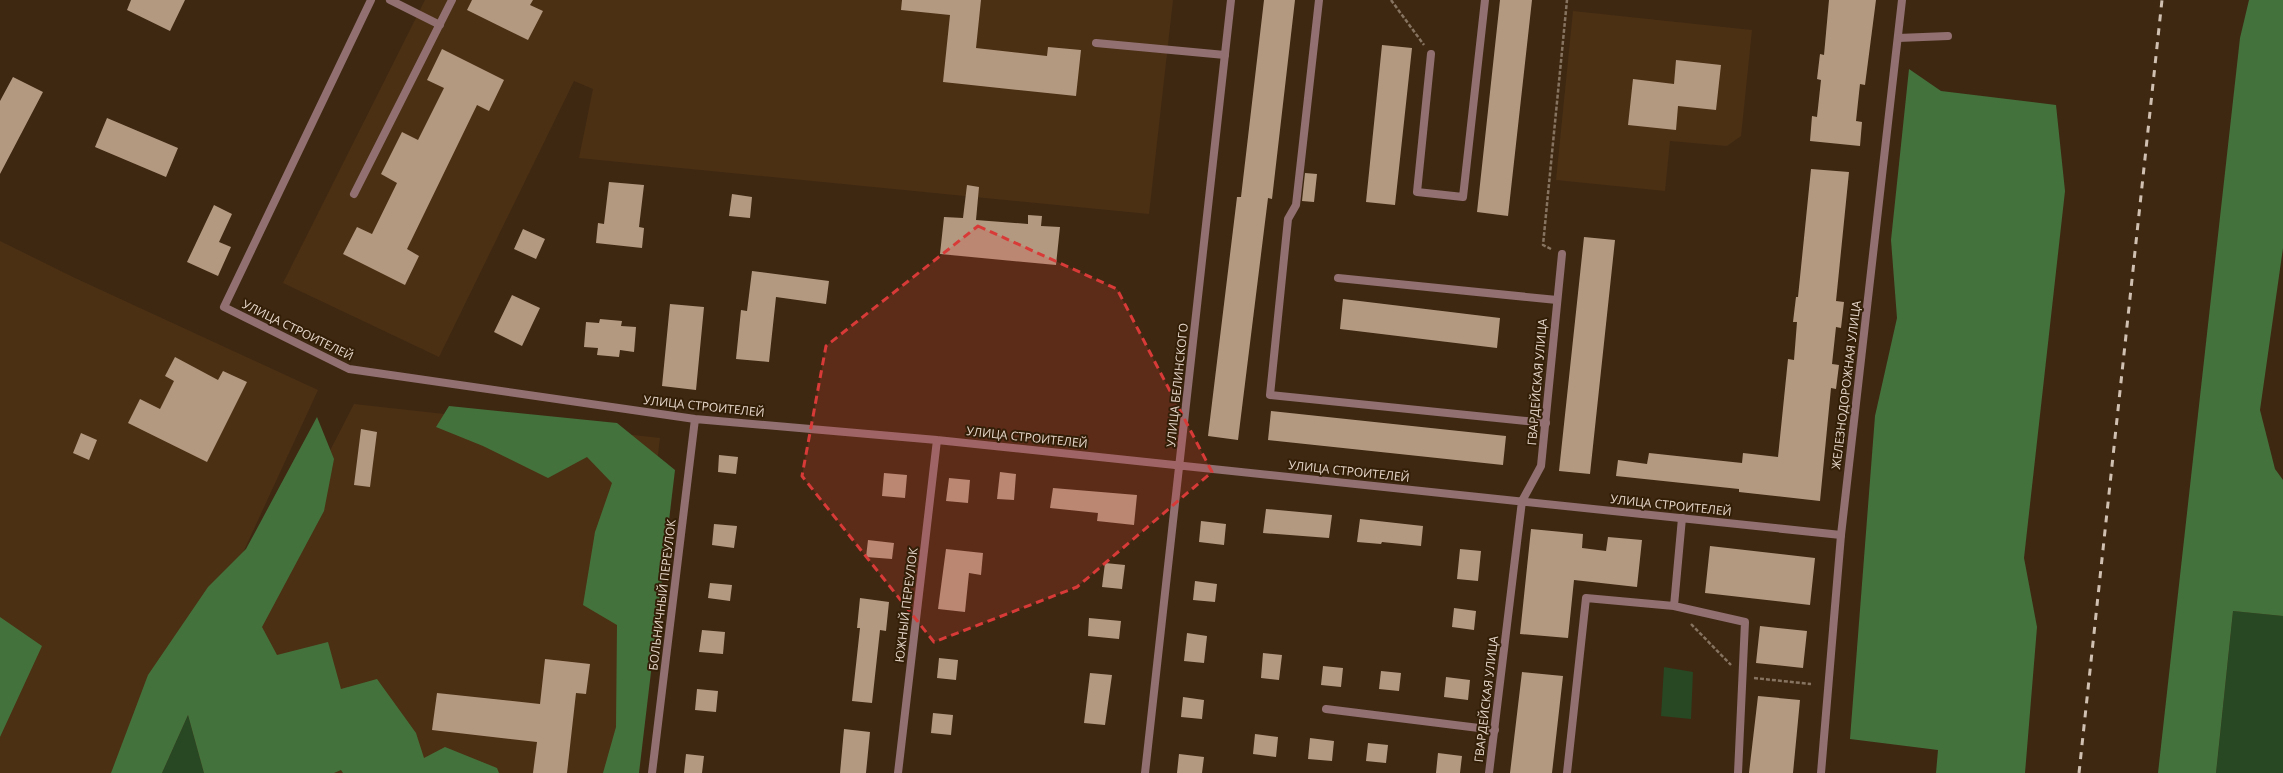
<svg xmlns="http://www.w3.org/2000/svg" width="2283" height="773" viewBox="0 0 2283 773" font-family="'Open Sans',sans-serif">
  <style>
    .built { fill: #4b3014 }
    .green { fill: #284723 }
    .forest { fill: #44723d }
    .building { fill: #b49981 }
    .lines { fill: none; stroke-linecap: round; stroke-linejoin: round }
    .path { stroke: #867360; stroke-width: 2.5; stroke-dasharray: 4 2; stroke-linecap: butt }
    .service { stroke: #927072; stroke-width: 8 }
    .minor { stroke: #927072; stroke-width: 8 }
    .tertiary { stroke: #927072; stroke-width: 8 }
    .rail { stroke: #d0c0b1; stroke-width: 3; stroke-dasharray: 7 7; stroke-linecap: butt }
    .marked { fill: #d83a38; fill-opacity: 0.2; stroke: #d83a38; stroke-width: 3; stroke-dasharray: 8 5; stroke-linejoin: round }
    .labels { text-anchor: middle; dominant-baseline: central; stroke-width: 4; stroke-linejoin: round; paint-order: stroke }
    .street-label { font-size: 12px; fill: #e7d8cb; stroke: #331e08 }
  </style>
  <rect width="100%" height="100%" fill="#3e2812"/>
  <path class="built" d="M425,0H1173L1149,214L579,158L593,89L574,81L439,357L283,283Z
    M1573,11L1752,30L1741,136L1727,146L1670,141L1665,191L1556,180Z
    M0,241L75,278L318,390L235,570L134,773H0Z
    M354,404L660,438L620,773H168L199,705Z"/>
  <path class="green" d="M2233,611L2283,616V773H2216Z
    M1664,667L1693,672L1691,719L1661,716Z
    M188,715L204,773H162Z"/>
  <path class="forest" d="M2249,0H2283V248L2260,410L2275,469L2283,480V616L2233,611L2216,773H2158L2240,38Z
    M1909,69L1941,91L2056,105L2065,191L2024,558L2037,627L2025,773H1936L1938,750L1850,739L1875,416L1897,318L1891,240Z
    M449,406L617,423L675,470L639,773H603L616,727L617,625L583,605L595,532L612,483L587,457L548,478L483,446L436,427Z
    M317,417L334,459L324,511L262,627L277,655L328,642L341,689L377,679L416,733L424,758L445,747L497,768L499,773H343L341,770L334,773H204L188,715L162,773H111L148,675L208,587L246,549Z
    M0,617L42,646L0,737Z"/>
  <path class="building" d="M131,0H185L170,31L127,10Z
    M472,0H533L530,5L543,11L528,40L467,10Z
    M902,0H981L976,48L1047,56L1048,47L1081,50L1076,96L943,82L950,15L901,10Z
    M1264,0H1295L1272,199L1268,198L1238,440L1208,436L1237,197H1241Z
    M1500,0H1532L1508,216L1477,212Z
    M1829,0H1876L1865,85L1860,84L1856,121L1862,122L1860,146L1810,141L1812,116L1817,117L1821,80L1817,79L1820,54L1824,55Z
    M1382,45L1412,48L1395,205L1366,202Z
    M442,49L504,80L489,111L477,105L407,249L419,256L405,285L343,254L357,227L372,234L397,183L381,174L402,132L418,140L444,88L427,80Z
    M1676,60L1721,65L1716,110L1678,106L1676,130L1628,125L1633,79L1674,84Z
    M13,77L43,92L0,174V101Z
    M107,118L178,148L166,177L95,147Z
    M1811,169L1849,172L1836,301L1844,302L1841,328L1836,327L1832,364L1839,365L1836,389L1831,388L1820,501L1739,492V489L1616,476L1618,460L1647,464L1649,453L1742,463L1743,453L1778,457L1788,359L1794,360L1797,322H1793L1796,297H1798Z
    M1305,173L1317,174L1314,202L1302,201Z
    M609,182L644,185L639,227L644,228L642,248L596,243L598,223L604,224Z
    M967,185L979,187L976,220L1028,224V215L1042,216L1041,226L1060,227L1056,265L940,254L944,217L963,218Z
    M732,194L752,197L750,218L729,216Z
    M214,205L232,214L219,242L231,247L218,276L187,262Z
    M523,229L545,239L536,259L514,249Z
    M1584,237L1615,240L1590,474L1559,471Z
    M752,271L829,281L826,304L776,297L769,362L736,359L741,310L747,311Z
    M512,295L540,308L522,346L494,332Z
    M1343,299L1500,318L1497,348L1340,329Z
    M670,304L704,307L696,390L662,386Z
    M600,319L622,321L621,326L636,327L634,352L620,350L619,357L597,355L598,348L584,347L586,322L599,323Z
    M175,357L218,380L223,371L247,382L207,462L128,423L140,399L160,409L174,381L165,376Z
    M1271,411L1506,436L1503,465L1268,440Z
    M361,429L377,432L370,487L354,485Z
    M81,433L97,440L89,460L73,453Z
    M719,455L738,457L736,474L718,472Z
    M1000,472L1016,474L1014,500L997,499Z
    M884,473L907,475L905,498L882,496Z
    M949,478L970,480L968,503L946,501Z
    M1053,488L1137,495L1134,525L1097,521L1098,513L1050,508Z
    M1266,509L1332,515L1329,538L1263,533Z
    M1360,519L1423,526L1421,546L1382,542L1381,544L1357,542Z
    M1201,521L1226,524L1224,545L1199,542Z
    M714,524L737,526L734,548L712,545Z
    M1531,529L1583,534L1582,548L1606,551L1608,537L1642,540L1637,587L1574,580L1568,638L1520,634Z
    M868,540L894,543L892,559L866,557Z
    M1710,546L1815,558L1810,605L1705,593Z
    M946,549L983,553L981,575L969,573L965,612L938,609Z
    M1460,549L1481,551L1478,581L1457,579Z
    M1105,563L1125,565L1122,589L1102,587Z
    M1195,581L1217,584L1215,602L1193,600Z
    M710,583L732,585L730,601L708,598Z
    M860,598L889,602L886,631L880,630L872,703L852,701L860,628H857Z
    M1454,608L1476,611L1474,630L1452,627Z
    M1089,618L1121,621L1119,639L1088,636Z
    M1760,626L1807,631L1803,668L1756,663Z
    M702,630L725,632L723,654L699,652Z
    M1187,633L1207,636L1204,663L1184,661Z
    M1263,653L1282,655L1279,680L1261,678Z
    M939,658L958,660L956,680L937,678Z
    M545,659L590,664L586,694L576,693L567,773H533L537,742L432,730L437,693L540,704Z
    M1323,666L1343,668L1341,687L1321,685Z
    M1381,671L1401,673L1399,691L1379,689Z
    M1522,672L1563,676L1552,773H1510Z
    M1090,673L1112,675L1105,725L1084,723Z
    M1446,677L1470,680L1468,700L1444,697Z
    M697,689L718,691L716,712L695,710Z
    M1758,696L1800,700L1793,773H1749Z
    M1183,697L1204,700L1202,719L1181,717Z
    M933,713L953,715L951,735L931,733Z
    M844,729L870,732L866,773H840Z
    M1255,734L1278,737L1276,757L1253,754Z
    M1310,738L1334,741L1332,761L1308,759Z
    M1368,743L1388,745L1386,763L1366,761Z
    M1438,753L1462,756L1460,773H1436Z
    M686,754L704,756L702,773H684Z
    M1179,754L1204,757L1202,773H1177Z"/>
  <g class="lines">
    <path class="path" d="M1391,0L1424,45
      M1551,249L1543,245L1567,0
      M1691,624L1731,665
      M1754,678L1811,684"/>
    <path class="service" d="M390,0L440,25
      M1319,0L1296,205L1288,219L1270,395L1546,423
      M1898,38L1948,36
      M1096,43L1225,55
      M1431,54L1417,192L1463,197L1485,0
      M354,194L452,0
      M1338,278L1557,300
      M1674,606L1682,518
      M1326,709L1495,730
      M1567,773L1586,598L1674,606L1745,622L1738,773"/>
    <path class="minor" d="M371,0L224,307L349,369L695,419L937,440L1841,535
      M652,773L695,419
      M898,773L937,440
      M1145,773L1231,0
      M1489,773L1522,501L1541,466L1562,254"/>
    <path class="tertiary" d="M1821,773L1841,535L1902,0"/>
    <path class="rail" d="M2079,773L2162,0"/>
  </g>
  <path class="marked" d="M978,226L1117,289L1212,472L1077,587L934,642L802,476L826,346Z"/>
  <g class="labels">
    <g class="street-label">
      <text transform="translate(298 330) rotate(26)">УЛИЦА СТРОИТЕЛЕЙ</text>
      <text transform="translate(1537 382) rotate(-85)">ГВАРДЕЙСКАЯ УЛИЦА</text>
      <text transform="translate(1177 385) rotate(-84)">УЛИЦА БЕЛИНСКОГО</text>
      <text transform="translate(1846 385) rotate(-83)">ЖЕЛЕЗНОДОРОЖНАЯ УЛИЦА</text>
      <text transform="translate(704 406) rotate(6)">УЛИЦА СТРОИТЕЛЕЙ</text>
      <text transform="translate(1027 437) rotate(6)">УЛИЦА СТРОИТЕЛЕЙ</text>
      <text transform="translate(1349 471) rotate(6)">УЛИЦА СТРОИТЕЛЕЙ</text>
      <text transform="translate(1671 505) rotate(6)">УЛИЦА СТРОИТЕЛЕЙ</text>
      <text transform="translate(662 595) rotate(-83)">БОЛЬНИЧНЫЙ ПЕРЕУЛОК</text>
      <text transform="translate(906 605) rotate(-83)">ЮЖНЫЙ ПЕРЕУЛОК</text>
      <text transform="translate(1486 699) rotate(-83)">ГВАРДЕЙСКАЯ УЛИЦА</text>
    </g>
  </g>
</svg>
